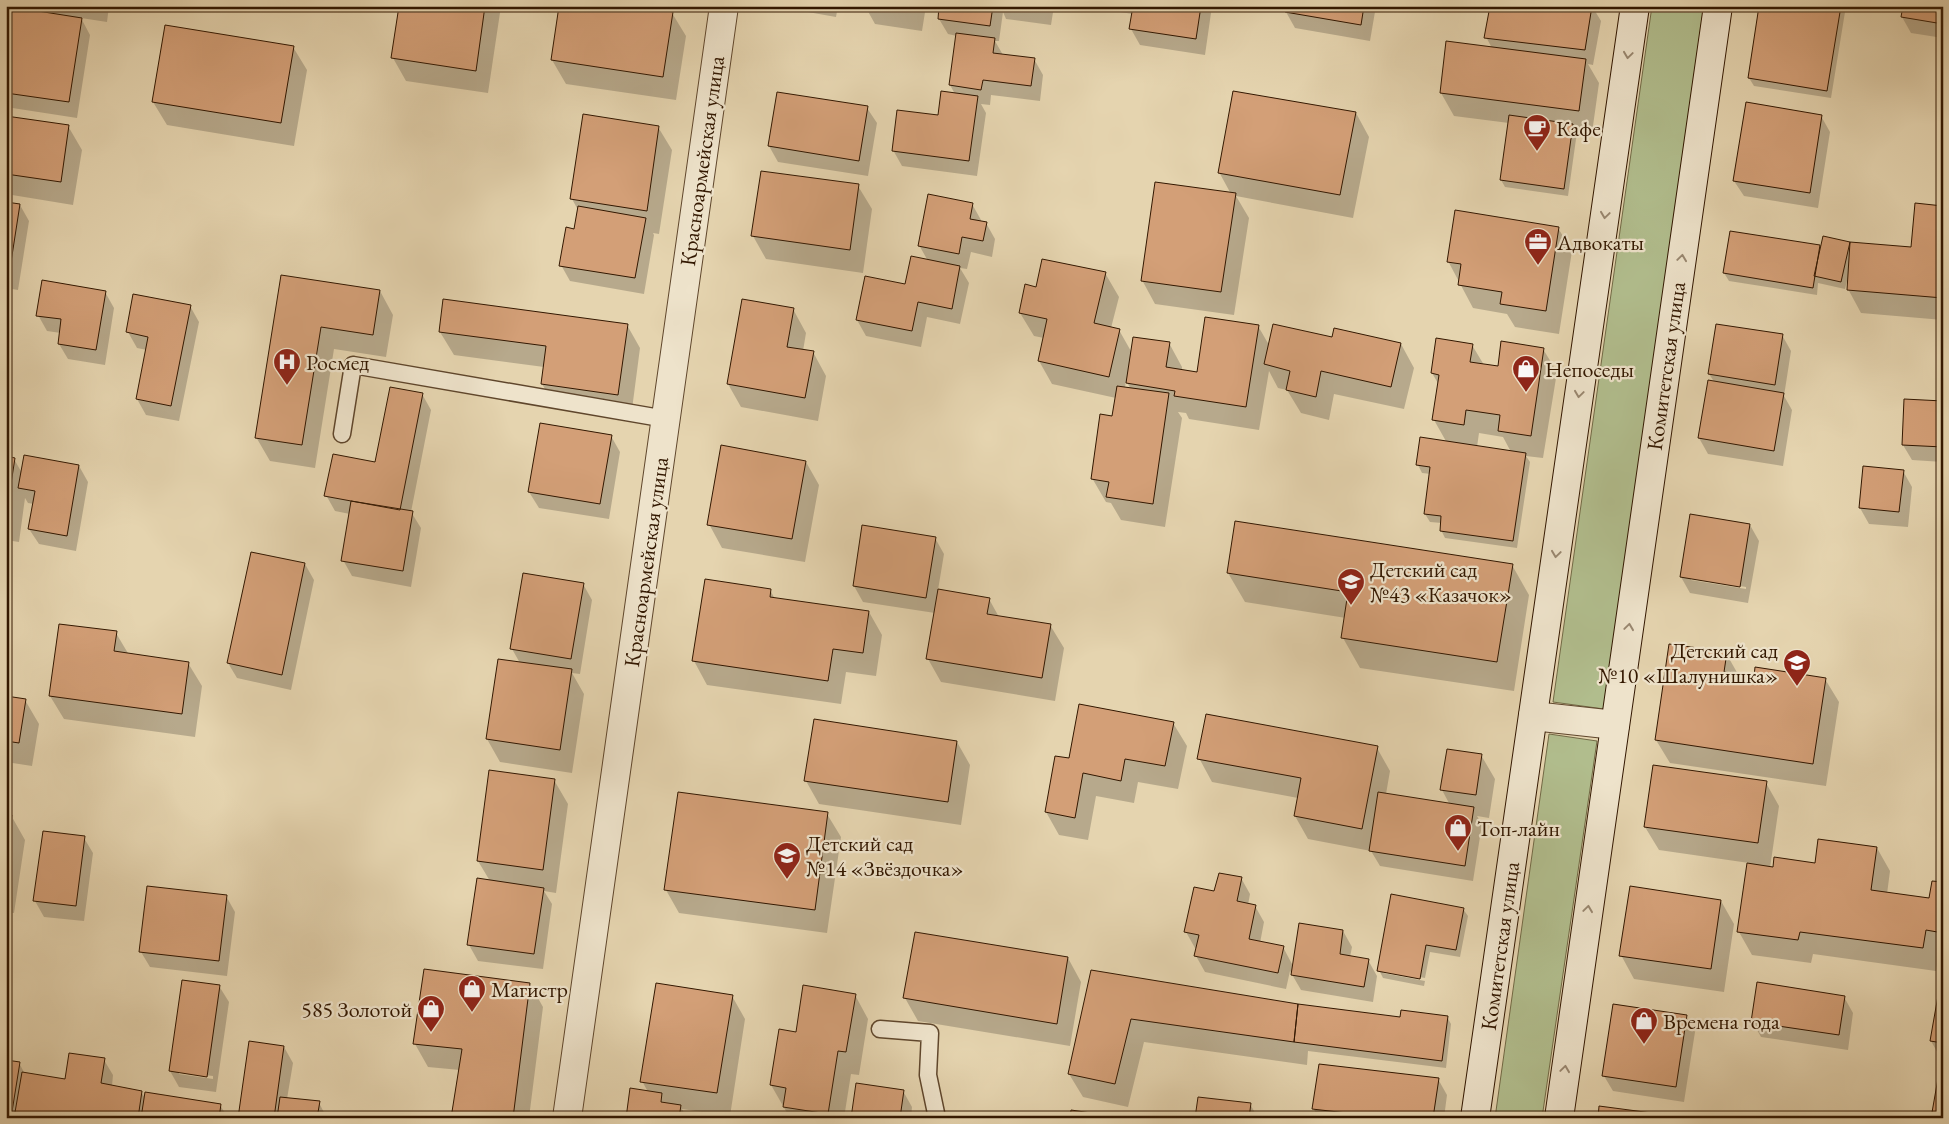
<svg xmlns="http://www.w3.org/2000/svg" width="1949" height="1124" viewBox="0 0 1949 1124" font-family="'EB Garamond',serif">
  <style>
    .green { fill: #b1bd8d; stroke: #726a46 }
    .shadow { fill: #0003; fill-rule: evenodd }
    .building { fill: #d39f77; stroke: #321700 }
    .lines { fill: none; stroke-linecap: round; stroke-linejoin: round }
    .lane-casing { stroke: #5f462c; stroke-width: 19 }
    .street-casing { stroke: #5f462c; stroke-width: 30 }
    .secondary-casing { stroke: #321700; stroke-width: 30 }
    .lane { stroke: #eee3cb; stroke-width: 16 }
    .street { stroke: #eee3cb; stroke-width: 28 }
    .secondary { stroke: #eee3cb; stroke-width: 28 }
    .oneway { stroke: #998770 }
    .labels { text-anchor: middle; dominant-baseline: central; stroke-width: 4.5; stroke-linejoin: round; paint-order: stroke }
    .poi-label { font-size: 22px; fill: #321700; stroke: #eee3cb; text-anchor: start }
    .street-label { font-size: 22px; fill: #321700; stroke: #eee3cb }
  </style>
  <rect width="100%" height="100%" fill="#e5d4af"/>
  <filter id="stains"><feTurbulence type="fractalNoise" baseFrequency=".004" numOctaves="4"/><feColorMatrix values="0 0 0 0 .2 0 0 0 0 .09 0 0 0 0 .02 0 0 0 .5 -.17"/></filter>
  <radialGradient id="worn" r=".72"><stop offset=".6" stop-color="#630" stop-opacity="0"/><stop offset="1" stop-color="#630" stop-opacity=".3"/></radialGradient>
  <path class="green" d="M1652,6H1704L1604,709L1553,702Z
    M1549,734L1597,741L1542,1118H1495Z"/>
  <path class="shadow" d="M7,6H109L107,22L81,18L90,35L77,118L6,107Z
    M400,6H501L488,93L406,81L393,58Z
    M560,6L672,13L686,36L676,100L566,84L552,60Z
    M799,6H838L836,17L802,11Z
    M865,6H926L922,31L875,24Z
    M941,6H1054L1051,25L1006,19L1003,12L999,41H995L1003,55L1034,59L1043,75L1040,101L991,95L990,105L981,104L986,113L977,176L902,166L893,150L939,117L955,94L950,85L957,36L948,34L939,19Z
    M1079,6H1212L1205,55L1140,45L1131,29L1133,14Z
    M1287,6H1376L1370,41L1295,28L1286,12Z
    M1491,6H1592L1601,21L1593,65L1588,64L1599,83L1592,133L1577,132L1568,196L1505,187L1501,180L1509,123L1454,116L1441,93L1492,48L1486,37Z
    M1760,6H1846L1831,98L1754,86L1749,78Z
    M1943,6V38L1911,33L1902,17Z
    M293,47L307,70L294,146L167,125L153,102Z
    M867,108L877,123L868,176L778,162L769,146Z
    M1356,113L1369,137L1353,218L1236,196L1249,218L1234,315L1155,304L1142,280L1231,194L1219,172Z
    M1821,116L1830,132L1818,208L1744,196L1734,181Z
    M6,117L68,126L82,150L73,205L6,194Z
    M658,127L672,150L659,234L653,233L654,235L644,294L570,281L561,265L575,230L578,210L572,199Z
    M858,186L872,209L863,273L766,259L753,236Z
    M6,203L20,205L29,221L18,290L6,288Z
    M972,204L981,220V222L986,223L995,239L992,257L971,252L967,269L960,268L969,283L960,324L927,317L921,347L866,336L857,320L906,285L928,261L919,245Z
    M1943,207V320L1861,313L1848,289L1849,281H1847L1845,289L1818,283L1817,295L1729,281L1724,273L1731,232L1822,247L1849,243L1851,247L1912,248Z
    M1558,228L1572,251L1559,334L1515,327L1507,314L1473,308L1448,261Z
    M1105,273L1119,297L1111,328L1119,330L1132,353L1169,343L1182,367V371L1198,373L1258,326L1269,345L1332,339L1401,344L1414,368L1404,409L1334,394L1329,420L1301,413L1287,390L1278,388L1269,371L1259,430L1189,419L1186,413L1178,412L1182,418L1165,527L1121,520L1111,503L1106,502L1092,478L1113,418L1116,398L1052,384L1039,361L1044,338L1034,336L1020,313L1037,288ZM1126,381L1131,389L1125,388Z
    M282,276L380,291L393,315L386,357L334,349L315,468L270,461L256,437Z
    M105,292L114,308L105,365L68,359L59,344L61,333L47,331L38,315Z
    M6,301L11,310L6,343Z
    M190,306L199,322L179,421L146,415L137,399L147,350L137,348L128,332Z
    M793,309L806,333L803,351L813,352L826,376L818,421L741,407L728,384Z
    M627,325L640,348L631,417L556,407L542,384L544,367L454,355L440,332Z
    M1782,335L1791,351L1784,396L1792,410L1783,466L1708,454L1699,438L1715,383L1709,374Z
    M1472,345L1484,365L1499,367L1543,349L1557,372L1543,458L1526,456L1530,462L1517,548L1445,538L1441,530L1442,523L1430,522L1425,514L1431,474L1422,473L1418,465L1447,443L1434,420L1439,385L1432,373ZM1479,433L1503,437L1511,452L1477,447Z
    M422,394L431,410L411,512L421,528L411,587L352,576L343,560L350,514L335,511L326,495L376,463Z
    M1943,402V462L1912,460L1903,445Z
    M611,436L620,452L609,519L539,508L529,492Z
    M6,458L14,459L22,473L79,466L88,482L76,551L39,544L29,529L34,504L28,503L25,498L19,542L6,540Z
    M806,462L819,485L805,562L722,548L709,524Z
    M1903,471L1912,487L1908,527L1869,524L1860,508Z
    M1943,506V528L1940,523Z
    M1750,525L1759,541L1748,603L1690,593L1681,577ZM1691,578L1746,587V589L1691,580Z
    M935,538L944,554L938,590L989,599L999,617L1050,625L1064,648L1055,701L941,682L928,659L935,613L863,602L854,586Z
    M305,564L314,580L291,690L237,678L228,663Z
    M1512,565L1529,595L1514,691L1360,668L1343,638L1346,618L1245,602L1228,573Z
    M583,584L592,600L580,674L572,673L584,694L572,773L500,762L487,739L499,660L520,663L512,649Z
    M770,590L775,599L869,612L882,635L876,676L846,672L841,704L707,685L694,661Z
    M116,633L129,655L188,663L202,686L195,737L64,719L50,696Z
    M1726,653L1739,676L1755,678L1825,679L1839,702L1826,786L1670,763L1656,740Z
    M6,697L25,700L39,724L32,766L6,762Z
    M1173,723L1187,746L1178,789L1138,782L1134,803L1096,796L1088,840L1059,835L1046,812L1070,760Z
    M957,742L970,765L961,825L819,804L806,781Z
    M1377,748L1390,771L1386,794L1450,805L1442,790L1481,755L1495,779L1489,818L1477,816L1482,824L1473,881L1380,866L1371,851L1308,839L1295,816L1298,798L1212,782L1199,758Z
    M554,780L568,804L556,893L544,891L552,904L543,969L478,961L469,945L490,881L478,861Z
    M1766,783L1779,806L1770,868L1816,864L1877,848L1890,871L1887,894L1930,899L1943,883V954L1939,953L1936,971L1813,954L1811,963L1752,955L1739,932L1749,863L1659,850L1645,827Z
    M827,814L841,837L827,933L679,913L666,890Z
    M6,816L12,817L25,840L14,913L6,912Z
    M84,838L93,853L84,921L44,917L35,901Z
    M1241,878L1250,894L1248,905L1255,906L1264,922L1260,943L1283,947L1293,966L1343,931L1352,947L1350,957L1368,960L1377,976L1373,1002L1301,990L1290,971L1286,989L1205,972L1196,956L1198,948H1195L1186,932L1215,892Z
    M226,896L235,912L227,976L150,967L141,952Z
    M1721,901L1734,924L1724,992L1634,979L1621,955Z
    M1463,909L1468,916L1460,957L1430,952L1425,978L1383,970V973L1425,981L1424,986L1383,978L1379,970Z
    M1068,958L1081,982L1070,1046L918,1021L905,998Z
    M1092,971L1298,1006L1401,1018L1447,1017L1451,1024L1446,1068L1308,1051L1307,1065L1144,1042L1128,1107L1083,1097L1069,1074Z
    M1943,975V1057H1940L1931,1041Z
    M183,981L219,986L229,1002L216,1092L179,1087L170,1071ZM179,1072L213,1076V1079L179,1074Z
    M530,984L543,1007L529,1118H452L460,1070L428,1067L415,1044Z
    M855,995L868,1019L859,1075L851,1074L844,1118H790L771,1085L797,1033Z
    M732,996L745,1019L730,1116L682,1109L687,1118H627L648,1092L642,1081Z
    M1844,997L1853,1013L1848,1050L1761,1037L1752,1021Z
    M1686,1016L1695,1032L1684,1102L1613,1091L1604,1076Z
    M284,1047L293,1063L287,1099L319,1103L327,1118H239Z
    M104,1060L113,1075L112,1086L141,1092L145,1098L220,1105L228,1118H6L19,1063L25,1074L66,1081Z
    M1438,1079L1447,1095L1444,1118H1319L1313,1108Z
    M903,1091L912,1107L911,1118H852Z
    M1250,1104L1258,1118H1196Z"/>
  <path class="building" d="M6,6L82,18L69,102L6,93Z
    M399,6H485L476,71L391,58Z
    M559,6H638L673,12L663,77L551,60Z
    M939,6H993L990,26L938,19Z
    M1133,6H1201L1196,39L1129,29Z
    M1286,6H1364L1361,25L1285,12Z
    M1490,6H1592L1585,50L1484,38Z
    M1759,6H1841L1827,91L1748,78Z
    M1903,6H1943V24L1901,17Z
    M165,25L294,46L281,123L152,102Z
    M956,33L995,38L993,53L1035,58L1031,86L983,80L981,90L949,85Z
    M1446,41L1586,59L1579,111L1440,93Z
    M941,91L978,96L969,161L892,151L897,110L938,115Z
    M1233,91L1356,112L1340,195L1218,173Z
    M777,92L868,106L859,161L768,146Z
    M1746,102L1822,115L1810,193L1733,181Z
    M583,114L659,126L647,211L570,199Z
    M1509,115L1573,124L1564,189L1500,180Z
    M6,116L69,125L61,182L6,174Z
    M761,171L859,184L850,250L751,236Z
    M1155,182L1236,193L1221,292L1141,281Z
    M928,194L973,203L970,219L987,222L983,241L962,237L959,254L918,246Z
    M6,202L20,204L9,275L6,274Z
    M1915,203L1943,206V298L1847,290L1850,242L1911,247Z
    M578,206L646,218L635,278L559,266L566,227L574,229Z
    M1455,210L1559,227L1546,311L1500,304L1502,292L1458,285L1461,264L1447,262Z
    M1730,231L1820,245L1813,288L1723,273Z
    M1823,236L1850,242L1841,282L1814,276Z
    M911,256L960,266L952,309L918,302L912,331L856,320L865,276L905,284Z
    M1042,259L1106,272L1094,323L1120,329L1109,377L1038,361L1047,319L1019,313L1025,284L1036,287Z
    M281,275L380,290L373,335L321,327L302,445L255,438Z
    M42,280L106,291L96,350L58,344L61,319L36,316Z
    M133,294L191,305L171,406L136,399L148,337L126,332Z
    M443,299L628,324L618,395L541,384L546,346L439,332Z
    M742,299L794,308L787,347L814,351L805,398L727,384Z
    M1205,317L1259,325L1246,407L1174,396L1175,391L1126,383L1133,337L1170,342L1166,367L1197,372Z
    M1273,324L1332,337L1334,328L1401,343L1391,387L1321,371L1316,397L1286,390L1290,371L1264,364Z
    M1716,324L1783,334L1775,385L1708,374Z
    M1436,338L1473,344L1470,362L1498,366L1501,341L1544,348L1531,436L1498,431L1500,415L1466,410L1464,425L1432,420L1439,375L1431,373Z
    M1708,380L1784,393L1774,451L1698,438Z
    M1117,386L1169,393L1153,504L1106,497L1109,482L1091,479L1100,414L1112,416Z
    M390,387L423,393L400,510L324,496L333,454L375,462Z
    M1904,399L1943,401V447L1902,445Z
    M540,423L612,435L600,504L528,492Z
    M1420,437L1526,453L1513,541L1440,531L1441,516L1424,514L1430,467L1416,465Z
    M721,445L806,461L792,539L707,525Z
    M24,455L79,465L67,536L28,529L35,491L18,488Z
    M6,456L15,458L6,516Z
    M1863,466L1904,470L1899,512L1859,508Z
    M351,501L413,511L403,571L341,561Z
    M1690,514L1750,524L1740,587L1680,577Z
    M1235,521L1513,564L1497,662L1341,638L1348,592L1227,573Z
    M862,525L936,537L926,598L853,586Z
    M251,552L305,563L282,675L227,663Z
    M523,573L584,583L571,659L510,649Z
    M705,579L771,589L770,597L869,611L863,653L833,649L828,681L692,661Z
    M938,589L990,598L987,614L1051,624L1042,678L926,659Z
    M59,624L117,631L114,651L189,662L182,714L49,696Z
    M1669,644L1727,652L1724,672L1754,677L1755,667L1826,678L1813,764L1655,740Z
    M498,659L572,669L560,750L486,739Z
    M6,696L26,699L19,743L6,741Z
    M1079,704L1174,722L1165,766L1125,759L1121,781L1083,773L1075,818L1045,812L1055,756L1069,758Z
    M1206,714L1378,746L1362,829L1294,816L1301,778L1197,759Z
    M814,719L957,741L948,802L804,781Z
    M1447,749L1482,754L1476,795L1440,790Z
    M1653,765L1767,781L1758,843L1644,827Z
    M489,770L555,779L543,870L477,861Z
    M678,792L828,812L815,910L664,890Z
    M1378,792L1474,807L1465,866L1369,851Z
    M6,815H12L6,857Z
    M43,831L85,836L76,906L33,901Z
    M1818,839L1877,847L1871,890L1929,898L1932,881L1943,882V933L1926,930L1923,948L1800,932L1798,940L1737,932L1747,863L1773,867L1774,857L1815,863Z
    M1219,873L1242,877L1237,901L1256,905L1249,939L1284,946L1278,973L1194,956L1199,935L1184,932L1194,887L1214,891Z
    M477,878L544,888L534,954L467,945Z
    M147,886L227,895L219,961L139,952Z
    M1630,886L1721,900L1711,969L1619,956Z
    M1391,894L1464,908L1456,950L1426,945L1420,979L1377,971Z
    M1299,923L1343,930L1340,954L1369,959L1364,987L1291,975Z
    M915,932L1068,957L1057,1024L903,998Z
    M424,969L530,983L513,1118H451L462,1049L413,1044Z
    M1091,970L1298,1004L1294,1042L1131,1019L1115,1084L1068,1074Z
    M1942,973H1943V1043L1930,1041Z
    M182,980L220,985L207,1077L169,1071Z
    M1757,982L1845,996L1839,1035L1751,1022Z
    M656,983L733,995L717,1093L640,1082Z
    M803,985L856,994L846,1052L838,1051L828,1114L783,1107L786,1088L770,1085L779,1029L796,1032Z
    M1298,1004L1400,1017L1401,1010L1448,1016L1442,1061L1294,1042Z
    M1613,1004L1687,1015L1676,1087L1602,1076Z
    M249,1041L284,1046L274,1118H238Z
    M69,1053L105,1058L101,1083L142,1091L138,1118H14L22,1072L65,1079Z
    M6,1060L20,1062L11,1118H6Z
    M1319,1064L1439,1078L1433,1118H1391L1312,1109Z
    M1940,1067L1943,1068V1118H1931Z
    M856,1083L904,1090L900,1118H851Z
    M630,1088L662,1093L661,1102L681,1105L679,1118H626Z
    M145,1092L221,1104L219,1118H141Z
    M280,1097L320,1101L317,1118H277Z
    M1198,1097L1251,1103L1249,1118H1195Z
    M1599,1106L1690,1118H1598Z
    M1071,1110L1125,1118H1070Z"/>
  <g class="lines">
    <defs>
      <path id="lane" d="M342,434L353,365L666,419
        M880,1029L930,1033L928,1075L937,1118"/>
      <path id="street" d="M1533,716L1615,725
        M567,1118L724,6"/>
      <path id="secondary" d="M1475,1118L1635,6
        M1559,1118L1718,6"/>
    </defs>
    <use href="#lane" class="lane-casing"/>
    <use href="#street" class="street-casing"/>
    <use href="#secondary" class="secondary-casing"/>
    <use href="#lane" class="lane"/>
    <use href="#street" class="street"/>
    <use href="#secondary" class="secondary"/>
  </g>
  <defs><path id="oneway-chevron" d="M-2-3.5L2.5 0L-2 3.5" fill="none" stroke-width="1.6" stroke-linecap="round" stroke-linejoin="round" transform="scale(1.25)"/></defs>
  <g class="oneway">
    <use href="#oneway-chevron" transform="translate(1628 55) rotate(98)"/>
    <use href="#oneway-chevron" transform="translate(1605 215) rotate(98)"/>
    <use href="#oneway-chevron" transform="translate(1682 258) rotate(-82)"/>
    <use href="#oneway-chevron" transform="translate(1579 394) rotate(98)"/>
    <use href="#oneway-chevron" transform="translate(1556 554) rotate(98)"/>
    <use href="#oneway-chevron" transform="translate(1629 627) rotate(-82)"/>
    <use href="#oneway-chevron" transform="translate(1588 909) rotate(-82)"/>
    <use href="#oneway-chevron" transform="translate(1565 1069) rotate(-82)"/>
  </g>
  <defs>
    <symbol id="cafe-pin" viewBox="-11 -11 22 30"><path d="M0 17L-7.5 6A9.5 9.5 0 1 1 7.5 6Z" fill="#8f2418" stroke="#eee3cb"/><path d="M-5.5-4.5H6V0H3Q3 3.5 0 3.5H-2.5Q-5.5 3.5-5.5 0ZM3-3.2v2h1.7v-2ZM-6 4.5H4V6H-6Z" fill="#fff"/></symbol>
    <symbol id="office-pin" viewBox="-11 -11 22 30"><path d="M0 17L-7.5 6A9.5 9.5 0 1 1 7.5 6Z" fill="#8f2418" stroke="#eee3cb"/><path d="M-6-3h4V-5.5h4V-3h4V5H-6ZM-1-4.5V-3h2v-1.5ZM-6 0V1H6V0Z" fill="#fff"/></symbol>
    <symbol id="hospital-pin" viewBox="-11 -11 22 30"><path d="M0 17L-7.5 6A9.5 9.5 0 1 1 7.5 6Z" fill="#8f2418" stroke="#eee3cb"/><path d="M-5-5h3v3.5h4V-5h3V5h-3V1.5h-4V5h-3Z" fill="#fff"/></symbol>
    <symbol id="shop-pin" viewBox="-11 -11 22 30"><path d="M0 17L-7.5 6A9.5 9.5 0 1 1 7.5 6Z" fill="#8f2418" stroke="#eee3cb"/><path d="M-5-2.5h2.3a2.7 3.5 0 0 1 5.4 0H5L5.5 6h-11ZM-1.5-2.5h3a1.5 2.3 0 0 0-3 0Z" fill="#fff"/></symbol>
    <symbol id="school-pin" viewBox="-11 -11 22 30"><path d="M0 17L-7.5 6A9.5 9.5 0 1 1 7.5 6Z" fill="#8f2418" stroke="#eee3cb"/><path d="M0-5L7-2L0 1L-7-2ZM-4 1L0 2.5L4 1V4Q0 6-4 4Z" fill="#fff"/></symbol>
  </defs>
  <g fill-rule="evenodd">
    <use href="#cafe-pin" x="1521" y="112" width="32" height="43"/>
    <use href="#office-pin" x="1522" y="226" width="32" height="43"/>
    <use href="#hospital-pin" x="271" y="346" width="32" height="43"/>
    <use href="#shop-pin" x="1510" y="353" width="32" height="43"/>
    <use href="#school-pin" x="1335" y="566" width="32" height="43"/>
    <use href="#school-pin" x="1781" y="647" width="32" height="43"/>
    <use href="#shop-pin" x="1442" y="812" width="32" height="43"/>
    <use href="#school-pin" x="771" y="840" width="32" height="43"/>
    <use href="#shop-pin" x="456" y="973" width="32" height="43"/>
    <use href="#shop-pin" x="415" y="993" width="32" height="43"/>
    <use href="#shop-pin" x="1628" y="1005" width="32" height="43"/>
  </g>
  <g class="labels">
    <g class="poi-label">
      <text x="1556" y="128">Кафе</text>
      <text x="1557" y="242">Адвокаты</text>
      <text x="306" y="362">Росмед</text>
      <text x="1545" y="369">Непоседы</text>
      <text x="1370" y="569">Детский сад<tspan x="1370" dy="25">№43 «Казачок»</tspan></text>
      <text x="1778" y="650" text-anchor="end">Детский сад<tspan x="1778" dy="25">№10 «Шалунишка»</tspan></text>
      <text x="1477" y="828">Топ-лайн</text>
      <text x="806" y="843">Детский сад<tspan x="806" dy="25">№14 «Звёздочка»</tspan></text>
      <text x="491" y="989">Магистр</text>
      <text x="412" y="1009" text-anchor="end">585 Золотой</text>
      <text x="1663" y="1021">Времена года</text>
    </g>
    <g class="street-label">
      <text transform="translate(702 161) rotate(-82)">Красноармейская улица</text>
      <text transform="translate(1666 366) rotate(-82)">Комитетская улица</text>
      <text transform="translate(646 562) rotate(-82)">Красноармейская улица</text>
      <text transform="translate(1500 946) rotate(-82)">Комитетская улица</text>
    </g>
  </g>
  <rect width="1949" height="1124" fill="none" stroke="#e5d4af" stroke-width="25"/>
  <rect x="8" y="8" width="1934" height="1109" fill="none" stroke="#321700" stroke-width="2.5"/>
  <rect x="12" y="12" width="1924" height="1099" fill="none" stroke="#321700"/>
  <rect width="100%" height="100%" filter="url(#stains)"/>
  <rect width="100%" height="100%" fill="url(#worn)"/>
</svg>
